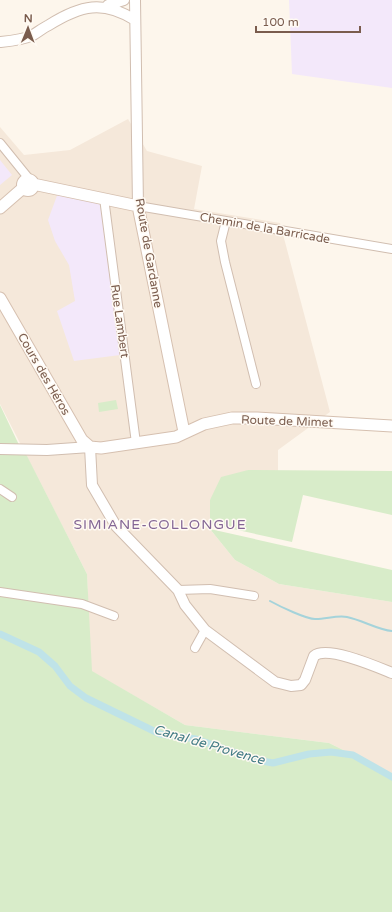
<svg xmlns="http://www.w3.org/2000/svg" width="392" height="912" viewBox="0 0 392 912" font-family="'Varela Round',sans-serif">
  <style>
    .residential { fill: #f5e8da }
    .education { fill: #f3e8fa }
    .green { fill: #d8ecc9 }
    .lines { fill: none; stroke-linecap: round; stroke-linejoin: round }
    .stream { stroke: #a5d3da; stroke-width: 2 }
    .canal { stroke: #bfe3e8; stroke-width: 7 }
    .minor-casing { stroke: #d1beb0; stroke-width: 10 }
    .tertiary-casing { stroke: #d1beb0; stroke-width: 12 }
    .secondary-casing { stroke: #d6c0b0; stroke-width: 13 }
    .minor { stroke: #fff; stroke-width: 8 }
    .tertiary { stroke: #fff; stroke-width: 10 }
    .secondary { stroke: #fff; stroke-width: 11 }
    .labels { text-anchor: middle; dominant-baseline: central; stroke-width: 3; stroke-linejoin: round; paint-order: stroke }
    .street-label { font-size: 12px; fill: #7a5c4d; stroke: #fffaf3 }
    .water-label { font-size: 13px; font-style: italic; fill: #437c86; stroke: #fffaf3 }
    .quarter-label { font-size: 14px; letter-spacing: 1px; fill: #846695; stroke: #fffaf3 }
  </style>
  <rect width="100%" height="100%" fill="#fdf6ec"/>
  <path class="residential" d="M128,119L147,151L202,166L194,209L280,223L330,412L278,450V472L248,470L210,500V529L235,560L279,584L392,602V774L329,743L185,725L91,671L87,574L0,404V127L24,155L70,150Z"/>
  <path class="education" d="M289,0H392V88L292,74Z
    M0,160L12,175L0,185Z
    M58,193L100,203L120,355L74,361L57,311L75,301L69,265L55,241L48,220Z"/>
  <path class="green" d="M116,400L118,409L99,412L98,403Z
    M0,404V405L20,447H0Z
    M0,452H25L87,574L92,671L185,725L329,743L392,774V912H0Z
    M248,470L392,471V515L303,495L292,542L210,524V500L221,477Z
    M210,529L392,570V602L279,584L235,560Z"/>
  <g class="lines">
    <path class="stream" d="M270,601C279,606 308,620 316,619C326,619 338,615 347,617C362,620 378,630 392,631"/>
    <path class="canal" d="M0,634L39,652L55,666L70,686L86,698L160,734L196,739L256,760L273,763L309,754L331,752L353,755L392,777"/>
    <defs>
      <path id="minor" d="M0,143L30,180
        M104,198L136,443
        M138,206L392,249
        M226,221L221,241L225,262L256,384
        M0,489L12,497
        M178,590L210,589L254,596
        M0,592L82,604L114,616
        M195,648L205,630"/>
      <path id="tertiary" d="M135,0L138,206
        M108,5L124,0
        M0,42C11,41 23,40 33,35C38,32 43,28 49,25C81,5 103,0 135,20
        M0,449L47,450L90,447L92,485L116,526L178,590L185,605L205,630L275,682L291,686L301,685L305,680L314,656C327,645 377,667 392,673"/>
      <path id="secondary" d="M22.5 185a5.5 5.5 0 1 1 11 0a5.5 5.5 0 1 1-11 0Z
        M33,184L138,206L184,432
        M0,208L23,188
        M0,298L82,440L90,447L101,448L176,437L204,424L232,418H257L392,426"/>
    </defs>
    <use href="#minor" class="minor-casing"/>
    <use href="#tertiary" class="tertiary-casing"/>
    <use href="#secondary" class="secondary-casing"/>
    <use href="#minor" class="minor"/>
    <use href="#tertiary" class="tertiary"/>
    <use href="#secondary" class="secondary"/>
  </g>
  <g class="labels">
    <g class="street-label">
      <text transform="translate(265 228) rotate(10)">Chemin de la Barricade</text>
      <text transform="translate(149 253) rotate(80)">Route de Gardanne</text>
      <text transform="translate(120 321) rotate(82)">Rue Lambert</text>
      <text transform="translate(44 374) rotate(60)">Cours des Héros</text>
      <text transform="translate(287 421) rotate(2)">Route de Mimet</text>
    </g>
    <g class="water-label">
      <text transform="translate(209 745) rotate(16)">Canal de Provence</text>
    </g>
    <g class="quarter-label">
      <text x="160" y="524">SIMIANE-COLLONGUE</text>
    </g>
  </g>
  <g transform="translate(28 28) rotate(1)" stroke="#fffaf3" stroke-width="3" paint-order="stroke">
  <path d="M0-3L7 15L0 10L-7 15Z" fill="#7a5c4d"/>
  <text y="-6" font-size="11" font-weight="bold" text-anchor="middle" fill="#7a5c4d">N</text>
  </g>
  <path d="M256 26v6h104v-6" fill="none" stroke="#7a5c4d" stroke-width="2"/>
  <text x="262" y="26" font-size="12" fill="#7a5c4d" stroke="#fffaf3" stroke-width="3" paint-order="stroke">100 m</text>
</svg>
